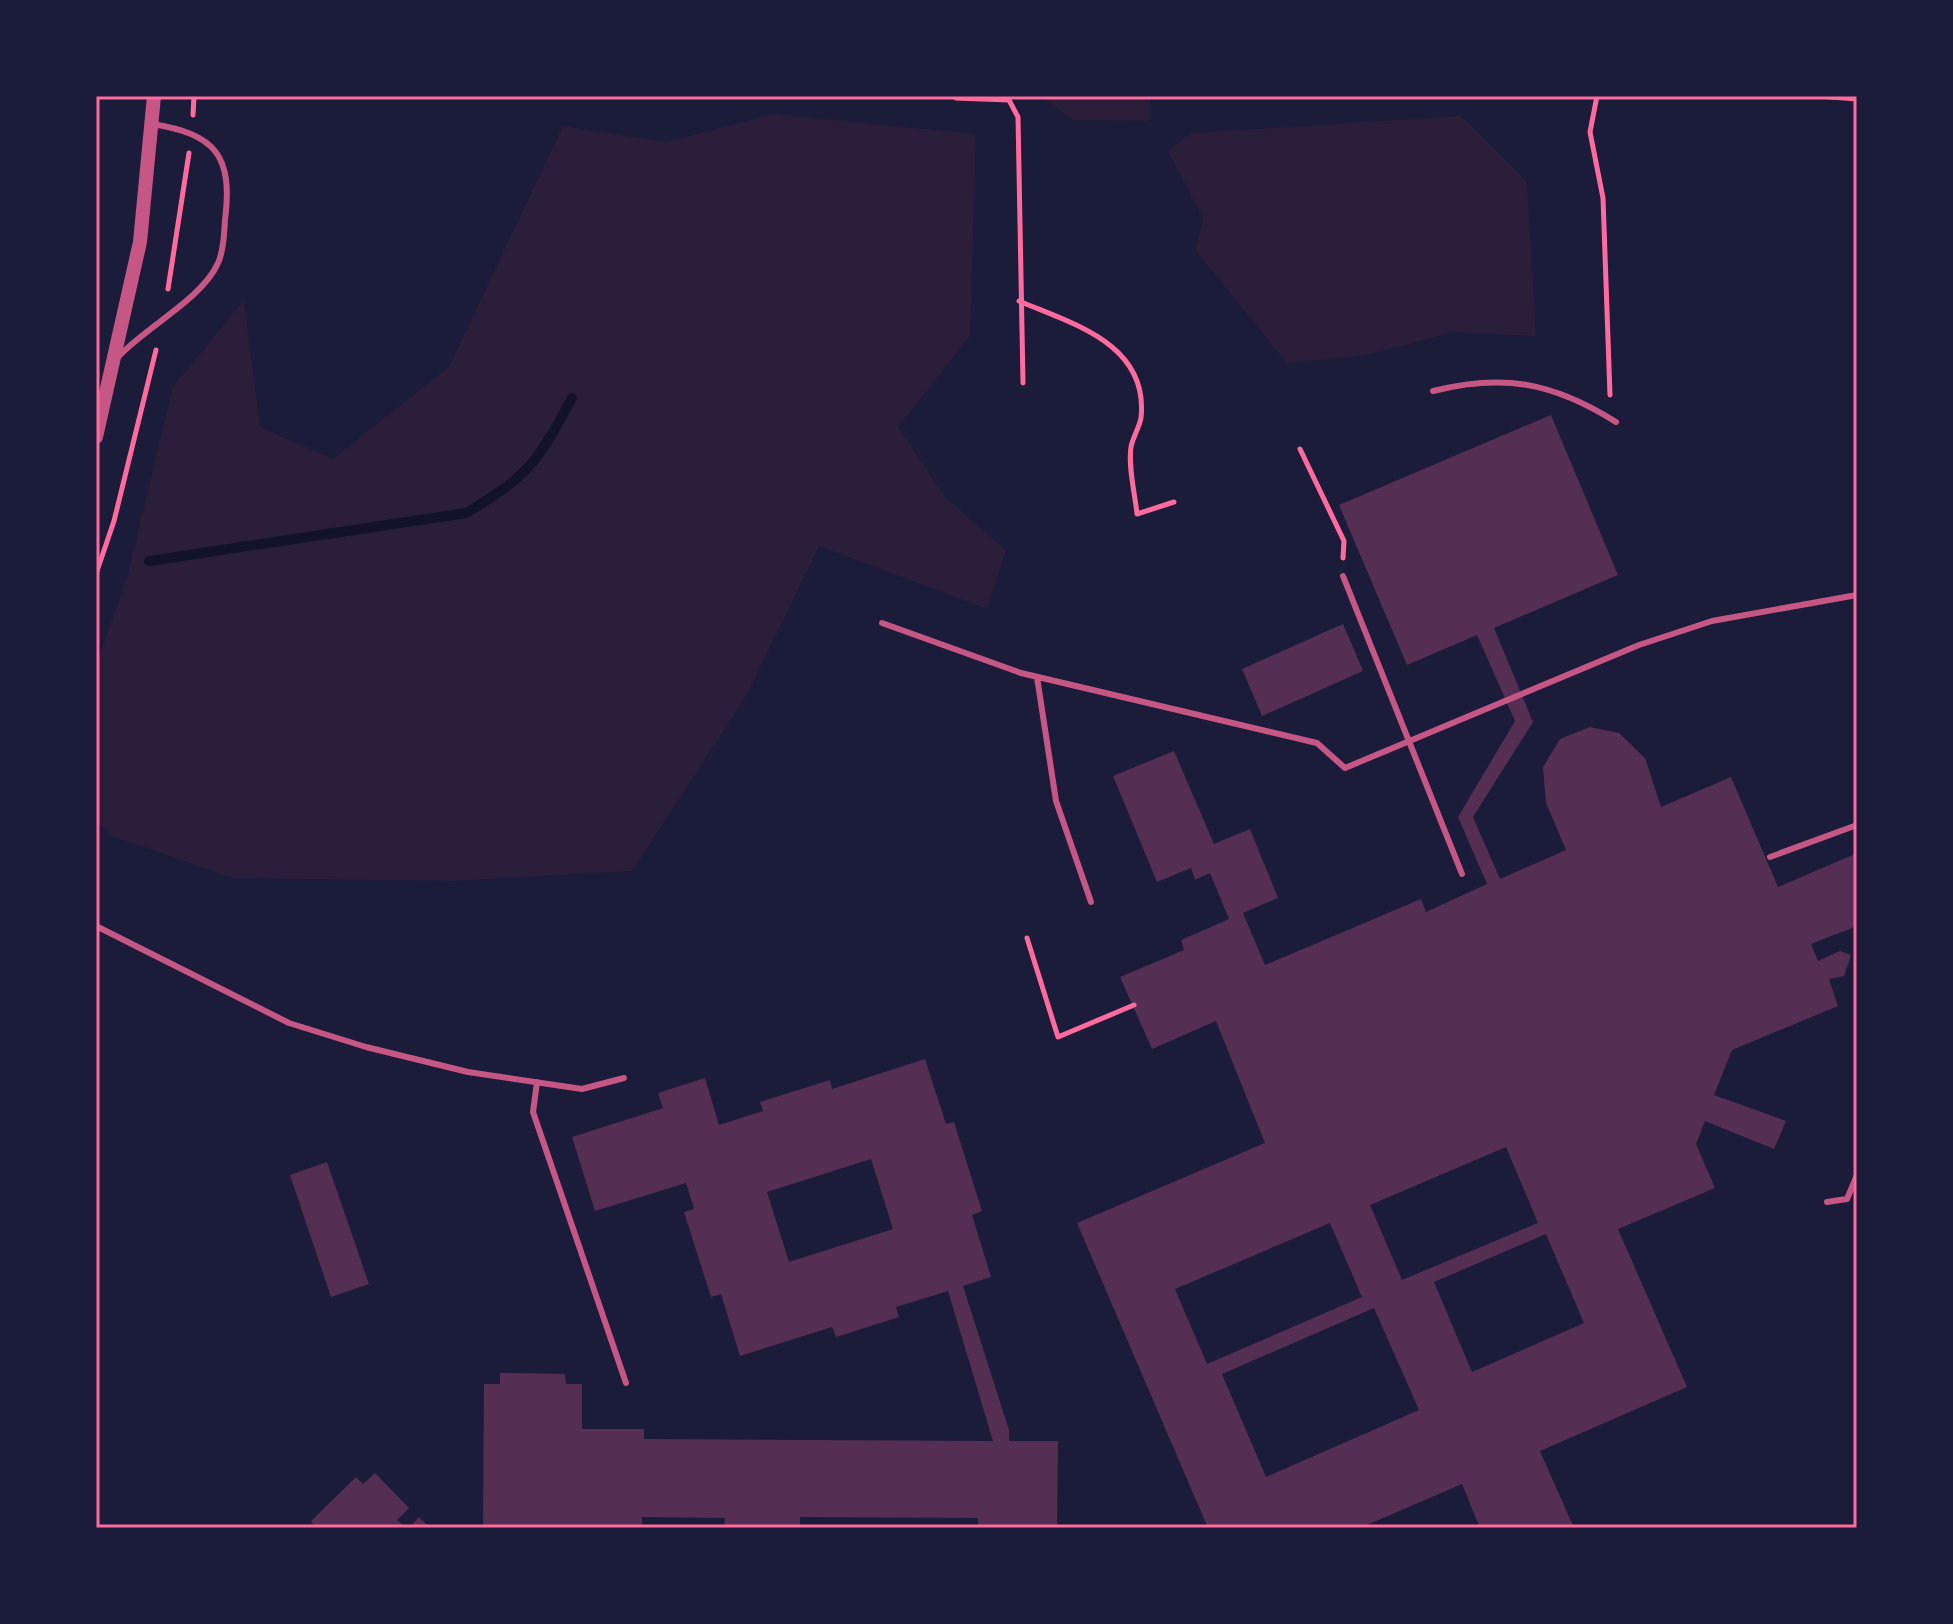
<svg xmlns="http://www.w3.org/2000/svg" width="1953" height="1624" viewBox="0 0 1953 1624" font-family="Rubik,sans-serif">
  <style>
    .green { fill: #2a1e3b }
    .lines { fill: none; stroke-linecap: round; stroke-linejoin: round }
    .stream { stroke: #12122b; stroke-width: 10 }
    .building { fill: #542f53; fill-rule: evenodd }
    .path { stroke: #ff6b9d; stroke-width: 5 }
    .service { stroke: #c65784; stroke-width: 6 }
    .tertiary { stroke: #c65784; stroke-width: 14 }
    .neatline { fill: none; stroke: #ff6b9d; stroke-width: 3 }
  </style>
  <rect width="100%" height="100%" fill="#1b1b3a"/>
  <path class="green" d="M1041,96H1150V121L1073,120Z
    M774,114L976,134L970,336L898,427L944,496L1006,550L987,609L819,546L748,693L632,871L451,881L232,878L110,835L96,820V665L127,578L173,387L244,300L260,427L333,459L449,367L563,126L666,142Z
    M1461,116L1527,182L1536,336L1455,332L1366,355L1287,363L1196,251L1203,218L1168,151L1191,133Z"/>
  <g class="lines">
    <path class="stream" d="M149,561L466,513C529,476 538,461 572,398"/>
  </g>
  <path class="building" d="M1551,415L1618,575L1494,628L1533,722L1473,817L1500,879L1566,850L1546,803L1543,767L1560,739L1590,727L1619,733L1645,758L1661,807L1731,777L1778,887L1855,854L1857,926L1811,944L1818,961L1840,951L1851,955L1844,976L1829,979L1838,1006L1732,1050L1714,1095L1786,1121L1774,1149L1705,1121L1696,1144L1715,1188L1618,1229L1687,1387L1540,1451L1574,1528H1480L1462,1484L1360,1528H1208L1077,1223L1265,1143L1216,1021L1152,1049L1120,977L1184,950L1181,940L1229,919L1210,873L1195,880L1191,868L1157,882L1113,776L1174,751L1214,844L1250,829L1278,898L1243,913L1265,965L1421,899L1426,912L1487,884L1458,817L1515,721L1477,635L1407,665L1339,505ZM1506,1147L1538,1223L1402,1280L1370,1205ZM1330,1223L1362,1297L1207,1364L1175,1289ZM1546,1234L1584,1323L1472,1372L1434,1282ZM1374,1308L1419,1410L1266,1477L1222,1374Z
    M1343,624L1363,671L1262,716L1242,669Z
    M925,1059L946,1124L954,1122L982,1211L972,1215L991,1277L963,1286L1009,1430V1441H1058L1057,1528H978V1518L800,1517V1528H724L725,1518L642,1517V1528H483L484,1384H500V1373L565,1374L566,1384H582V1429H644V1439L993,1441L948,1291L896,1307L899,1317L836,1337L832,1327L740,1356L721,1294L711,1297L684,1212L694,1209L686,1183L595,1211L572,1137L663,1108L658,1093L705,1078L719,1125L763,1111L760,1102L830,1080L832,1089ZM871,1159L893,1229L789,1262L767,1192Z
    M327,1162L369,1284L331,1297L290,1175Z
    M375,1473L409,1508L397,1520L406,1528H317L311,1521L356,1477L363,1484Z
    M419,1517L430,1528H409Z"/>
  <g class="lines">
    <path class="path" d="M1597,96L1590,132L1603,198L1610,395
      M1818,96L1857,99
      M956,98L1009,100L1018,117L1023,383
      M193,115L194,96
      M168,289L189,153
      M1019,301C1073,324 1149,344 1141,418C1139,428 1133,437 1131,447C1128,467 1135,494 1137,514L1174,502
      M1300,449L1344,541L1343,558
      M96,574L114,521L156,350
      M1027,938L1058,1037L1134,1005"/>
    <path class="service" d="M119,356C146,327 203,298 218,263C224,251 224,233 225,220C233,156 216,134 152,124
      M1433,391C1504,373 1554,383 1616,422
      M1343,576L1462,874
      M882,623L1021,673L1317,743L1345,768L1639,645L1712,621L1857,595
      M1037,677L1056,801L1091,902
      M1770,857L1857,825
      M96,926L289,1023L366,1047L468,1072L582,1089L624,1078
      M537,1082L533,1112L626,1383
      M1827,1202L1847,1199L1857,1175"/>
    <path class="tertiary" d="M96,437L140,242L154,96"/>
  </g>
  <rect width="1953" height="1624" fill="none" stroke="#1b1b3a" stroke-width="196"/>
  <rect x="98" y="98" width="1757" height="1428" class="neatline"/>
</svg>
